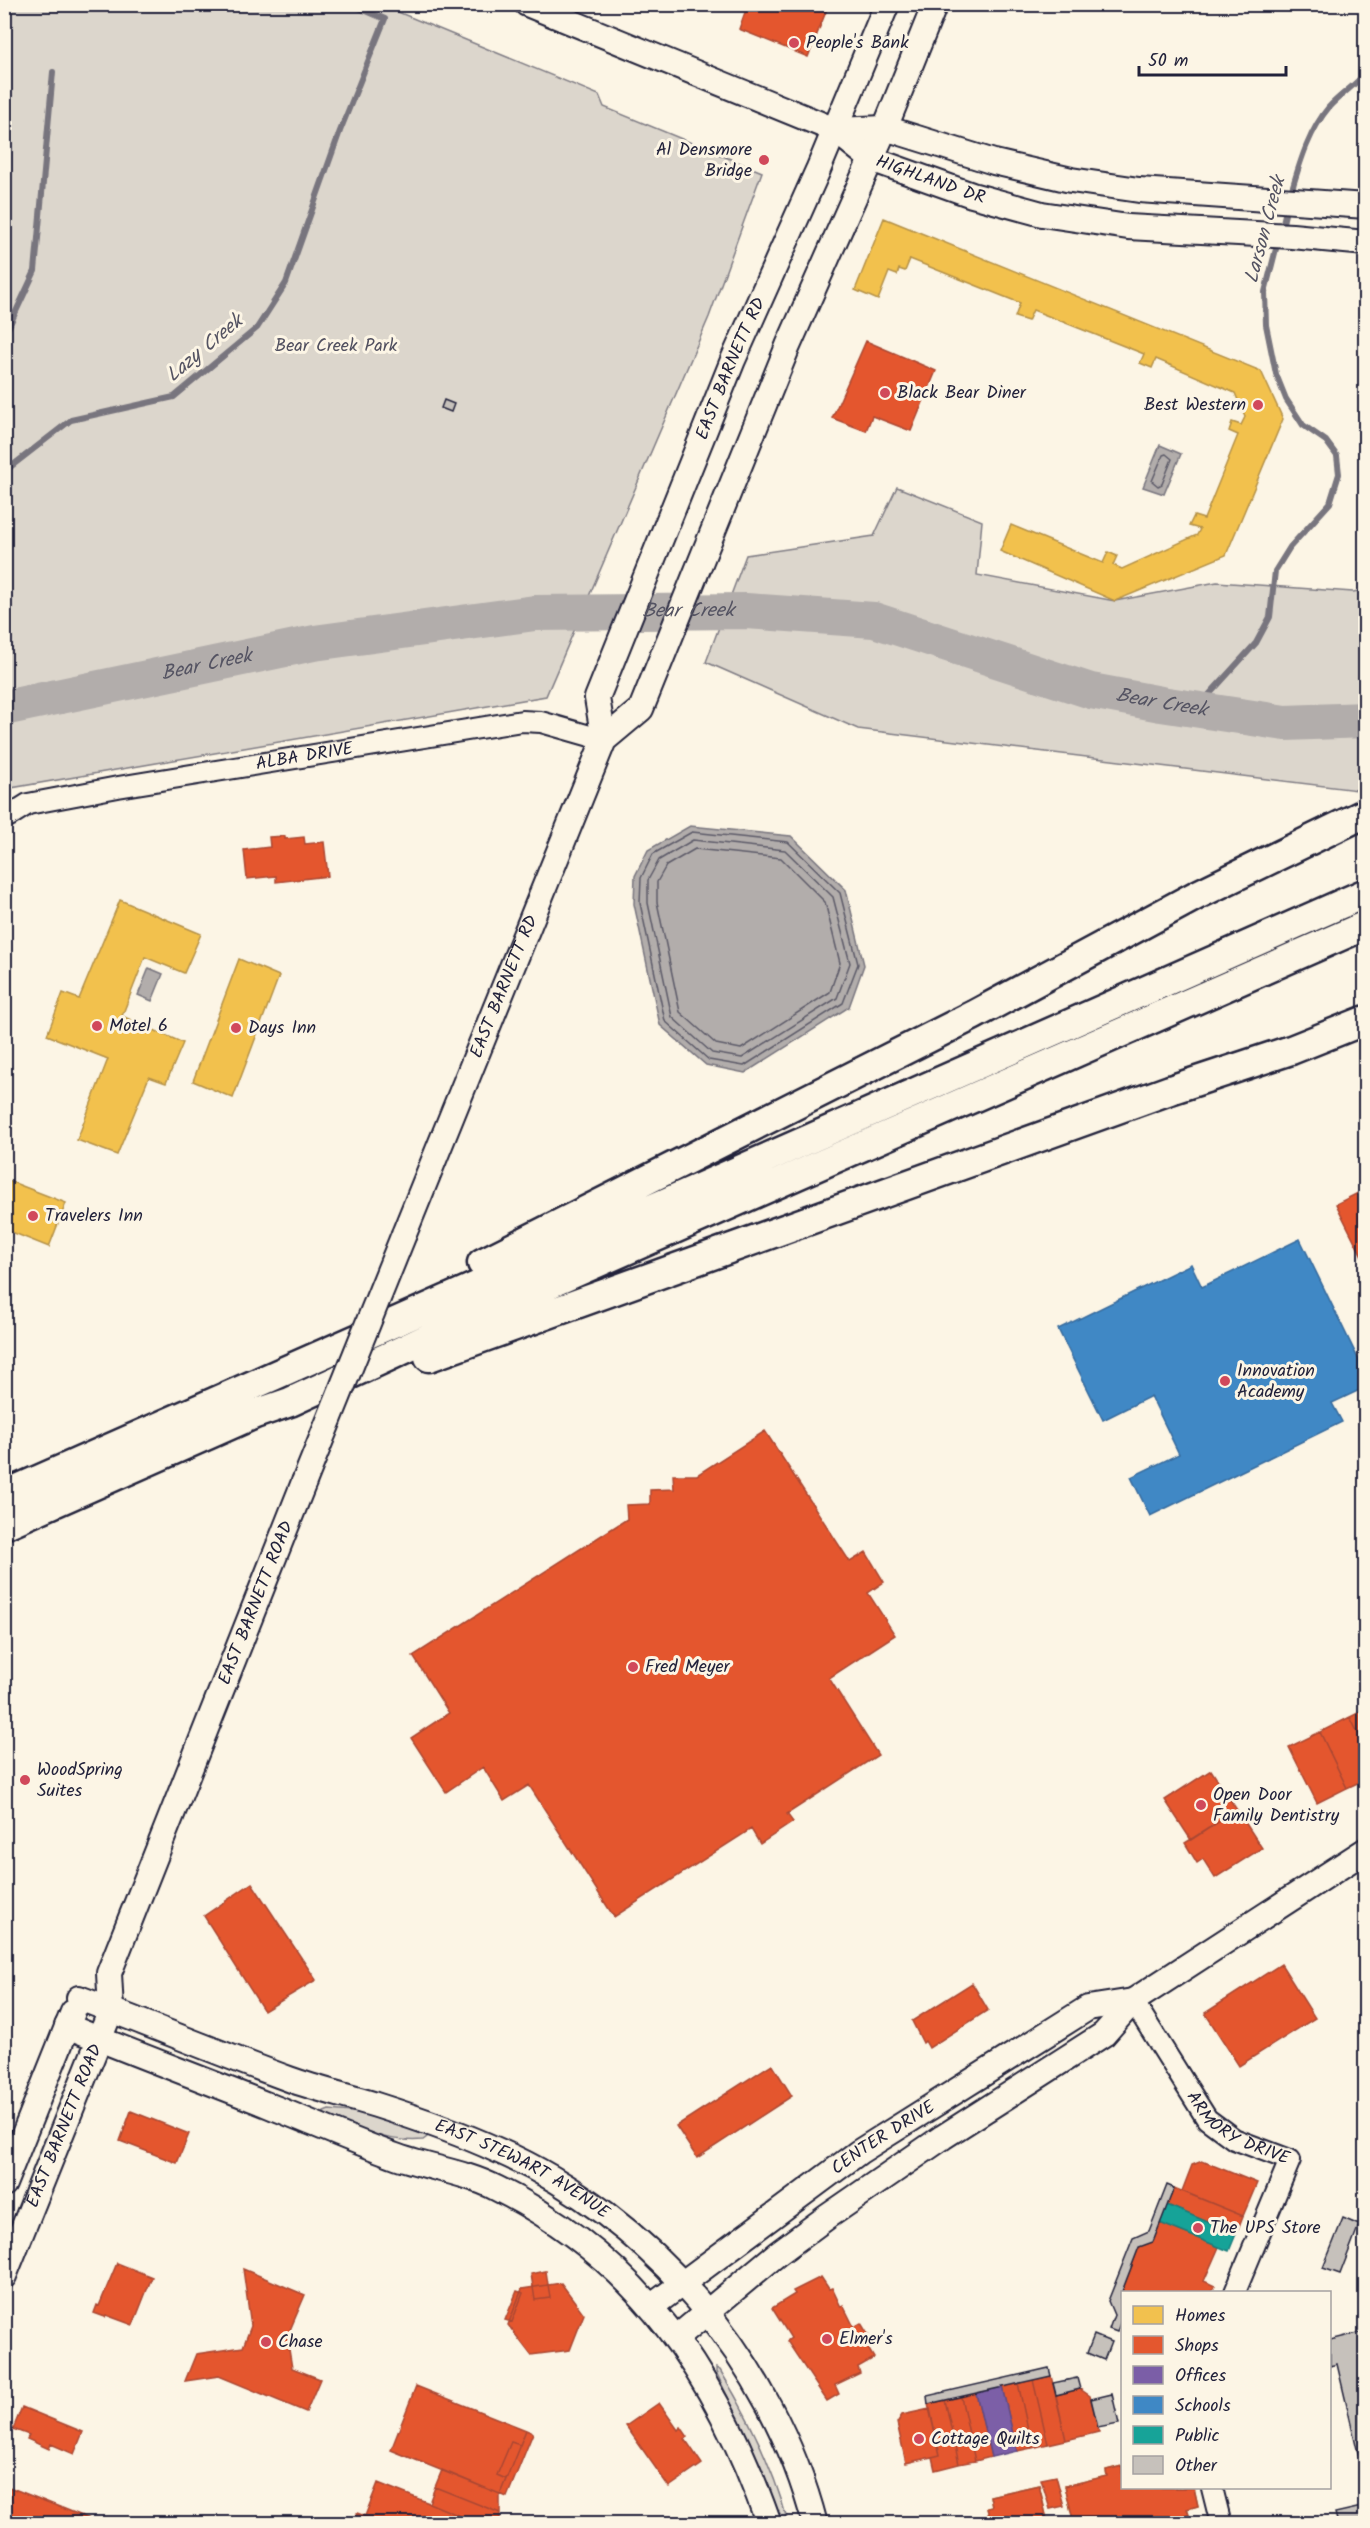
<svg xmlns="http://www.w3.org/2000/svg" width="1370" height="2528" viewBox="0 0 1370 2528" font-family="Kalam,sans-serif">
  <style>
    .green { fill: #dcd6cc; stroke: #7f7c84; stroke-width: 1.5 }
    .water { fill: #b2adab; stroke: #78757e; stroke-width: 1.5 }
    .homes { fill: #f2c14e; stroke: #b49148; stroke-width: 1.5 }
    .shops { fill: #e4572e; stroke: #aa4732; stroke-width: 1.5 }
    .offices { fill: #7b5ea7; stroke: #604c87; stroke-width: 1.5 }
    .schools { fill: #3f88c5; stroke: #36699c; stroke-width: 1.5 }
    .public { fill: #17a398; stroke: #1a7c7c; stroke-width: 1.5 }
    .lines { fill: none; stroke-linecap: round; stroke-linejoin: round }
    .shore { stroke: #5c5a68; stroke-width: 1.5 }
    .stream { stroke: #78757e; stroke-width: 6 }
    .river { stroke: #b2adab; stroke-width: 36 }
    .building { fill: #c6c1bb; stroke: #22223b; stroke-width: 1.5 }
    .minor-casing { stroke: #22223b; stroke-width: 24 }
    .major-casing { stroke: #22223b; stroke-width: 28 }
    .highway-casing { stroke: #22223b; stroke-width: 33 }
    .minor { stroke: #fcf5e5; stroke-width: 20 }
    .major { stroke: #fcf5e5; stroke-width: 24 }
    .highway { stroke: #fcf5e5; stroke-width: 28 }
    .major-bridge-casing { stroke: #22223b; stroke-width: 28; stroke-linecap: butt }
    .major-bridge { stroke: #fcf5e5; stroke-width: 24 }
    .poi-dot { fill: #d1495b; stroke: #fcf5e5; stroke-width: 2 }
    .labels { text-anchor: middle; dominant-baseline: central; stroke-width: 6; stroke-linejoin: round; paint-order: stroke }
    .poi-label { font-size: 18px; fill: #22223b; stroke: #fcf5e5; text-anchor: start }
    .street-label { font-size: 18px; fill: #22223b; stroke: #fcf5e5 }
    .park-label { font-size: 18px; fill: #504f5f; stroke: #fcf5e5 }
    .water-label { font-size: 20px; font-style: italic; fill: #545362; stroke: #fcf5e5 }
  </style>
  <rect width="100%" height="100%" fill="#fcf5e5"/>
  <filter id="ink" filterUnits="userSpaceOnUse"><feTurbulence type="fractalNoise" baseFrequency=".0167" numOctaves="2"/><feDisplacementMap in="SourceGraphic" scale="12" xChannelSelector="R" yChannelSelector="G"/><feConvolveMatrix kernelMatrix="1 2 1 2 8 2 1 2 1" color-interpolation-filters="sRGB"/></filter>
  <g filter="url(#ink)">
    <path class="green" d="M5,5H381L599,95L604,107L762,172L709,317L546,696L5,789Z
      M897,487L982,521L977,575L1115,601L1217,582L1353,592L1365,590V791L858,729L706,662L746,555L874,536Z
      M329,2110L363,2113L425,2133L427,2137L423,2140C386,2143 358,2129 324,2115V2112Z
      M716,2368L720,2370C749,2418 774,2468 788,2523H779L756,2457L716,2372Z"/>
    <path class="water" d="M1160,445L1181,454L1164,494L1143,487Z
      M690,826L791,836L846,890L864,965L849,1007L745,1073L706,1065L660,1025L634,904L635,876L648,850Z
      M149,968L163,974L152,1001L138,995Z"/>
    <path class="homes" d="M884,218L1261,371L1283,419L1226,555L1115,601L1000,551L1011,525L1103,563L1108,552L1117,556L1113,565L1122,569L1197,535L1200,529L1189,526L1194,516L1204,519L1238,435L1229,431L1232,422L1241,425L1245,417L1235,393L1156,359L1152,368L1140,363L1144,354L1033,310L1028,321L1015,317L1020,303L910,259L905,271L899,269L897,275L889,272L878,300L855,290Z
      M120,900L201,934L184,973L145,957L122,1016L183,1043L166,1083L149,1077L117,1155L77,1140L108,1059L47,1035L63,993L79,999Z
      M239,959L279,976L233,1098L193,1081Z
      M4,1179L66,1203L49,1247L4,1229Z
      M1122,2466V2488H1194L1198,2506L1187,2509L1189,2515L1168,2520V2522L1162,2524H1074L1065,2486L1107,2476L1106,2470Z
      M1039,2485L1048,2524H991L987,2508L992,2507L990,2496Z"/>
    <path class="shops" d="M748,4H829L808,57L739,29Z
      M866,341L936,371L911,431L872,416L866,431L832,418Z
      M285,836V839L304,837L305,844L324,842L328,876L276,882V876L247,879L244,850L270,847L269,837Z
      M1366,1189V1264L1336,1204Z
      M765,1431L850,1562L866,1552L884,1582L868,1593L895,1635L829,1678L878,1755L787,1814L793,1822L760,1844L751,1829L614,1917L529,1785L504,1801L483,1767L446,1792L411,1738L449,1713L413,1656L627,1519L626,1505L650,1504V1490L674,1489L673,1475H697Z
      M1366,1709V1749L1350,1717Z
      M1350,1717L1366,1749V1779L1347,1788L1320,1732Z
      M1320,1732L1347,1788L1317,1803L1289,1747Z
      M1211,1770L1237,1810L1191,1840L1165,1800Z
      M1237,1810L1262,1848L1215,1878L1203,1859L1197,1863L1185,1843Z
      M252,1883L316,1980L264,2011L204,1916Z
      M1281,1964L1315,2018L1239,2066L1205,2013Z
      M972,1983L988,2010L929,2048L925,2041L923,2043L912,2021Z
      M772,2064L792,2096L697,2158L676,2126Z
      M131,2111L189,2134L177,2163L120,2141Z
      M1202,2161L1257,2183L1243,2216L1182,2191L1192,2165Z
      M1174,2188L1243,2216L1236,2234L1167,2205Z
      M1160,2223L1219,2247L1204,2281L1215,2286L1212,2292H1122V2299L1121,2294L1139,2247L1153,2242Z
      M117,2263L152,2277L133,2325L106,2315L105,2317L94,2313L97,2305L99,2306Z
      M243,2269L305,2295L287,2337L292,2368L320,2379L306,2412L219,2376L185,2381L196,2354L243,2347L251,2326Z
      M546,2271L550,2298L535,2300L531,2274Z
      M821,2277L829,2289L832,2288L841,2307L843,2305L854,2327L861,2323L869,2336L863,2340L874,2358L858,2367L860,2373L835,2385L839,2394L827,2401L787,2341L791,2338L772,2308L795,2294L793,2291Z
      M561,2283L584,2314L570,2350L531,2355L508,2325L522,2289Z
      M517,2291L523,2293L512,2322L505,2320Z
      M1051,2376L1066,2440L1048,2444L1033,2380Z
      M1033,2380L1048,2444L1032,2448L1018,2383Z
      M1018,2383L1032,2448L1017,2451L1002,2387Z
      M416,2386L526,2430L500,2494L391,2450Z
      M1080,2389L1090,2396L1099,2432L1066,2440L1056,2395Z
      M976,2393L991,2457L975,2461L961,2397Z
      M961,2397L975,2461L959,2464L945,2400Z
      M945,2400L959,2464L935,2470L932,2457L940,2455L928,2404Z
      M659,2403L678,2430L681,2427L688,2437L685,2439L702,2464L669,2487L626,2426Z
      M22,2407L83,2432L74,2454L51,2444L49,2449L27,2439L29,2435L13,2429Z
      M930,2409L940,2455L906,2463L897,2423L902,2415Z
      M526,2430L533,2433L507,2497L500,2494L506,2479L497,2475L511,2442L520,2445Z
      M1122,2466V2488H1194L1198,2506L1187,2509L1189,2515L1168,2520V2522L1162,2524H1074L1065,2486L1107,2476L1106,2470Z
      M442,2470L500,2494V2513L435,2487Z
      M1056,2476L1064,2506L1050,2509L1041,2479Z
      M378,2483L429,2503L479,2524H353L357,2513L365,2516Z
      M4,2485L95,2521L94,2524H4Z
      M1039,2485L1048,2524H991L987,2508L992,2507L990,2496Z
      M435,2487L500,2513V2524H479L429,2503Z"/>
    <path class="offices" d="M1002,2387L1017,2451L991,2457L976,2393Z"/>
    <path class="schools" d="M1300,1239L1366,1375V1387L1332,1403L1342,1422L1150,1516L1131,1477L1179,1454L1151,1396L1103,1420L1058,1329L1191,1264L1202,1287Z"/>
    <path class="public" d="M1167,2205L1236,2234L1229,2251L1160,2223Z"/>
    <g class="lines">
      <path class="shore" d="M1166,454L1172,459L1162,484L1158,486L1152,481L1163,455Z
        M692,832L788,842L840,893L858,964L843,1003L744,1066L709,1060L665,1021L640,903L641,878L653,854Z
        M693,840L785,850L833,897L850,963L837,998L742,1058L712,1053L672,1017L648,903V880L659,860Z
        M695,849L781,858L825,902L840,963L830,992L741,1049L716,1044L680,1012L657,902V882L666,866Z"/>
      <path class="stream" d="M1365,4L1366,5
        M1290,196C1299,166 1308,132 1329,107C1341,94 1355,86 1366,72
        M1281,231L1287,206
        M4,337L35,271L53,72
        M4,472L71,420L174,397L257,328L286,283L340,131L385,19L350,4
        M1196,709L1256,643L1270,617L1275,571L1290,547L1330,503L1339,474L1337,456L1326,441L1303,425L1286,399L1276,374L1266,325L1265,292L1278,241"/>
      <path class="river" id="s1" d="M4,708L314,643L535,613L746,611L874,620L1091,691L1161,704L1285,723L1366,720"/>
    </g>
    <path class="building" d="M444,400L454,404L451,412L441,408Z
      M1167,2185L1174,2188L1153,2242L1139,2247L1121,2294L1122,2317L1117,2332L1109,2329L1114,2315L1108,2301L1133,2238L1149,2231Z
      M1343,2218L1359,2225L1340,2274L1323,2268Z
      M1366,2331V2487L1337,2364L1330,2366V2340Z
      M1094,2335L1111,2342L1104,2360L1087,2353Z
      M1049,2368L1051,2376L928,2404L927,2396Z
      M1077,2378L1080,2389L1056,2395L1053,2383Z
      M1112,2394L1119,2424L1098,2428L1091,2399Z
      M1366,2506V2524H1338L1335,2513Z"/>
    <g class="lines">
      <defs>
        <g id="minor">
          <path id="s2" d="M9,816L28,804L118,787L522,721L541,722L604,740"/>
          <path id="s3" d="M1133,2001L1207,2119L1234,2139L1290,2160L1235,2292"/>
          <path d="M1212,2488L1221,2524"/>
        </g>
        <g id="major">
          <path id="s4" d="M527,4L835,130L871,159L972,195L1042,214L1128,227L1292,236L1366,243"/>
          <path d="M835,130L885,128L994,162L1071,180L1139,190L1366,206"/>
          <path id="s5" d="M604,740L597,698L733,360L818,170L887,4"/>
          <path id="s6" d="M404,1234L604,740L641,709L788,346L885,128L935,4"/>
          <path id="s7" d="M79,1998C149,2024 218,2053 289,2079C317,2089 347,2096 376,2105C417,2118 458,2132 497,2150C650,2217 773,2361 815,2524"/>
          <path d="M67,2026C135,2054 203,2079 270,2106C311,2122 351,2140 393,2155C427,2168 463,2171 496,2188C640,2259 717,2376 769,2524"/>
          <path d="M4,2184L73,2012"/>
          <path id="s8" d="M4,2276L111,2010L109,1973L304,1482"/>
          <path id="s9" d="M652,2306L859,2152L1088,2008L1133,2001"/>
          <path d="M676,2338L777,2254L827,2217L943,2137L1104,2034L1133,2001L1366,1850"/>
        </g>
        <path id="highway" d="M482,1263L974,1015L1197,895L1366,813
          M429,1357L1170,1090L1291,1050L1366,1020
          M4,1495L1366,893
          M4,1525L255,1414L290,1402L474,1317L1366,925"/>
      </defs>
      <use href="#minor" class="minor-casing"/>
      <use href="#major" class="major-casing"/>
      <use href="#highway" class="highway-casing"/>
      <use href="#minor" class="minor"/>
      <use href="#major" class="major"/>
      <use href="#highway" class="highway"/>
      <defs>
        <path id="major-bridge" d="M304,1482L404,1234"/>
      </defs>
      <use href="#major-bridge" class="major-bridge-casing"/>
      <use href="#major-bridge" class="major-bridge"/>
    </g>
  </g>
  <g class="poi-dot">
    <circle cx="794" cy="43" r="6"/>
    <circle cx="764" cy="160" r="6"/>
    <circle cx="885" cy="393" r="6"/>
    <circle cx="1258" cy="405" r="6"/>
    <circle cx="97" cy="1026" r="6"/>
    <circle cx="236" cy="1028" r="6"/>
    <circle cx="33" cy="1216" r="6"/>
    <circle cx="1225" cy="1381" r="6"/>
    <circle cx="633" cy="1667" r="6"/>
    <circle cx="25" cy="1780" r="6"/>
    <circle cx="1201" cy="1805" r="6"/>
    <circle cx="1198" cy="2228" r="6"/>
    <circle cx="827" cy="2339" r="6"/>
    <circle cx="266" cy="2342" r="6"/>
    <circle cx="919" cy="2439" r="6"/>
  </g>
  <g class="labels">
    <g class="poi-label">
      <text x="806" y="43">People's Bank</text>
      <text x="752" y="150" text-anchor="end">Al Densmore<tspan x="752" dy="21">Bridge</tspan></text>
      <text x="897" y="393">Black Bear Diner</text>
      <text x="1246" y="405" text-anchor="end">Best Western</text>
      <text x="109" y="1026">Motel 6</text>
      <text x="248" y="1028">Days Inn</text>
      <text x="45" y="1216">Travelers Inn</text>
      <text x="1237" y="1371">Innovation<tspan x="1237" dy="21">Academy</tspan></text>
      <text x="645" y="1667">Fred Meyer</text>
      <text x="37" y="1770">WoodSpring<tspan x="37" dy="21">Suites</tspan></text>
      <text x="1213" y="1795">Open Door<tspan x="1213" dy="21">Family Dentistry</tspan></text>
      <text x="1210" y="2228">The UPS Store</text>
      <text x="839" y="2339">Elmer's</text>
      <text x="278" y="2342">Chase</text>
      <text x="931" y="2439">Cottage Quilts</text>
    </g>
    <g class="street-label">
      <text stroke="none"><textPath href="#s4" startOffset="442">HIGHLAND DR</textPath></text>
      <text stroke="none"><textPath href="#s5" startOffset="398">EAST BARNETT RD</textPath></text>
      <text stroke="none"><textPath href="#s2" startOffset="303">ALBA DRIVE</textPath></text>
      <text stroke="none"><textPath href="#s6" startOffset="267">EAST BARNETT RD</textPath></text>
      <text stroke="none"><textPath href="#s8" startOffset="722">EAST BARNETT ROAD</textPath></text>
      <text stroke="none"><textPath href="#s8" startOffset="162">EAST BARNETT ROAD</textPath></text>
      <text stroke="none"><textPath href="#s3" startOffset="170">ARMORY DRIVE</textPath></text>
      <text stroke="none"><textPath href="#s9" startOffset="286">CENTER DRIVE</textPath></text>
      <text stroke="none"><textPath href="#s7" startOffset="476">EAST STEWART AVENUE</textPath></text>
    </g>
    <g class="park-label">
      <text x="336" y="346">Bear Creek Park</text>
    </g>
    <g class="water-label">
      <text transform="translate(1266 230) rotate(-75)">Larson Creek</text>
      <text transform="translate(205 349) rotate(-40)">Lazy Creek</text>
      <text stroke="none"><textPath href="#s1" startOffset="693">Bear Creek</textPath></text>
      <text stroke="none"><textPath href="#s1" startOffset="207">Bear Creek</textPath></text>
      <text stroke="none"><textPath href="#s1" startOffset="1179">Bear Creek</textPath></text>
    </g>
  </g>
  <rect width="1370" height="2528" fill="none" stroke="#fcf5e5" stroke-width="24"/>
  <rect x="12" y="12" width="1346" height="2504" fill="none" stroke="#22223b" stroke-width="2" filter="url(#ink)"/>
  <rect x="1121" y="2291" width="210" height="198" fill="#fcf5e5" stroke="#a5a1a1" stroke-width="1.5"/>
  <rect x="1133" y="2306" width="30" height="18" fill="#f2c14e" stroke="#a5a1a1" stroke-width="1.5"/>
  <text x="1175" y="2321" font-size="18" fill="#22223b">Homes</text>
  <rect x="1133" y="2336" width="30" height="18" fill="#e4572e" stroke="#a5a1a1" stroke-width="1.5"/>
  <text x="1175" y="2351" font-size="18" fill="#22223b">Shops</text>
  <rect x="1133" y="2366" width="30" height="18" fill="#7b5ea7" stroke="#a5a1a1" stroke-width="1.5"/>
  <text x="1175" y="2381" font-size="18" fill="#22223b">Offices</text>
  <rect x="1133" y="2396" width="30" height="18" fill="#3f88c5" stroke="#a5a1a1" stroke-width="1.5"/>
  <text x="1175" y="2411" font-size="18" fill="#22223b">Schools</text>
  <rect x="1133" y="2426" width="30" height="18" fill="#17a398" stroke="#a5a1a1" stroke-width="1.5"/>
  <text x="1175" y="2441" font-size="18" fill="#22223b">Public</text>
  <rect x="1133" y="2456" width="30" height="18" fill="#c6c1bb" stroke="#a5a1a1" stroke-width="1.5"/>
  <text x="1175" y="2471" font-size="18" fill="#22223b">Other</text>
  <path d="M1139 66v9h147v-9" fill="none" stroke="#22223b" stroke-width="3"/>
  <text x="1148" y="66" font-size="18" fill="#22223b" stroke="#fcf5e5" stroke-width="4.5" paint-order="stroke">50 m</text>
</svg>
